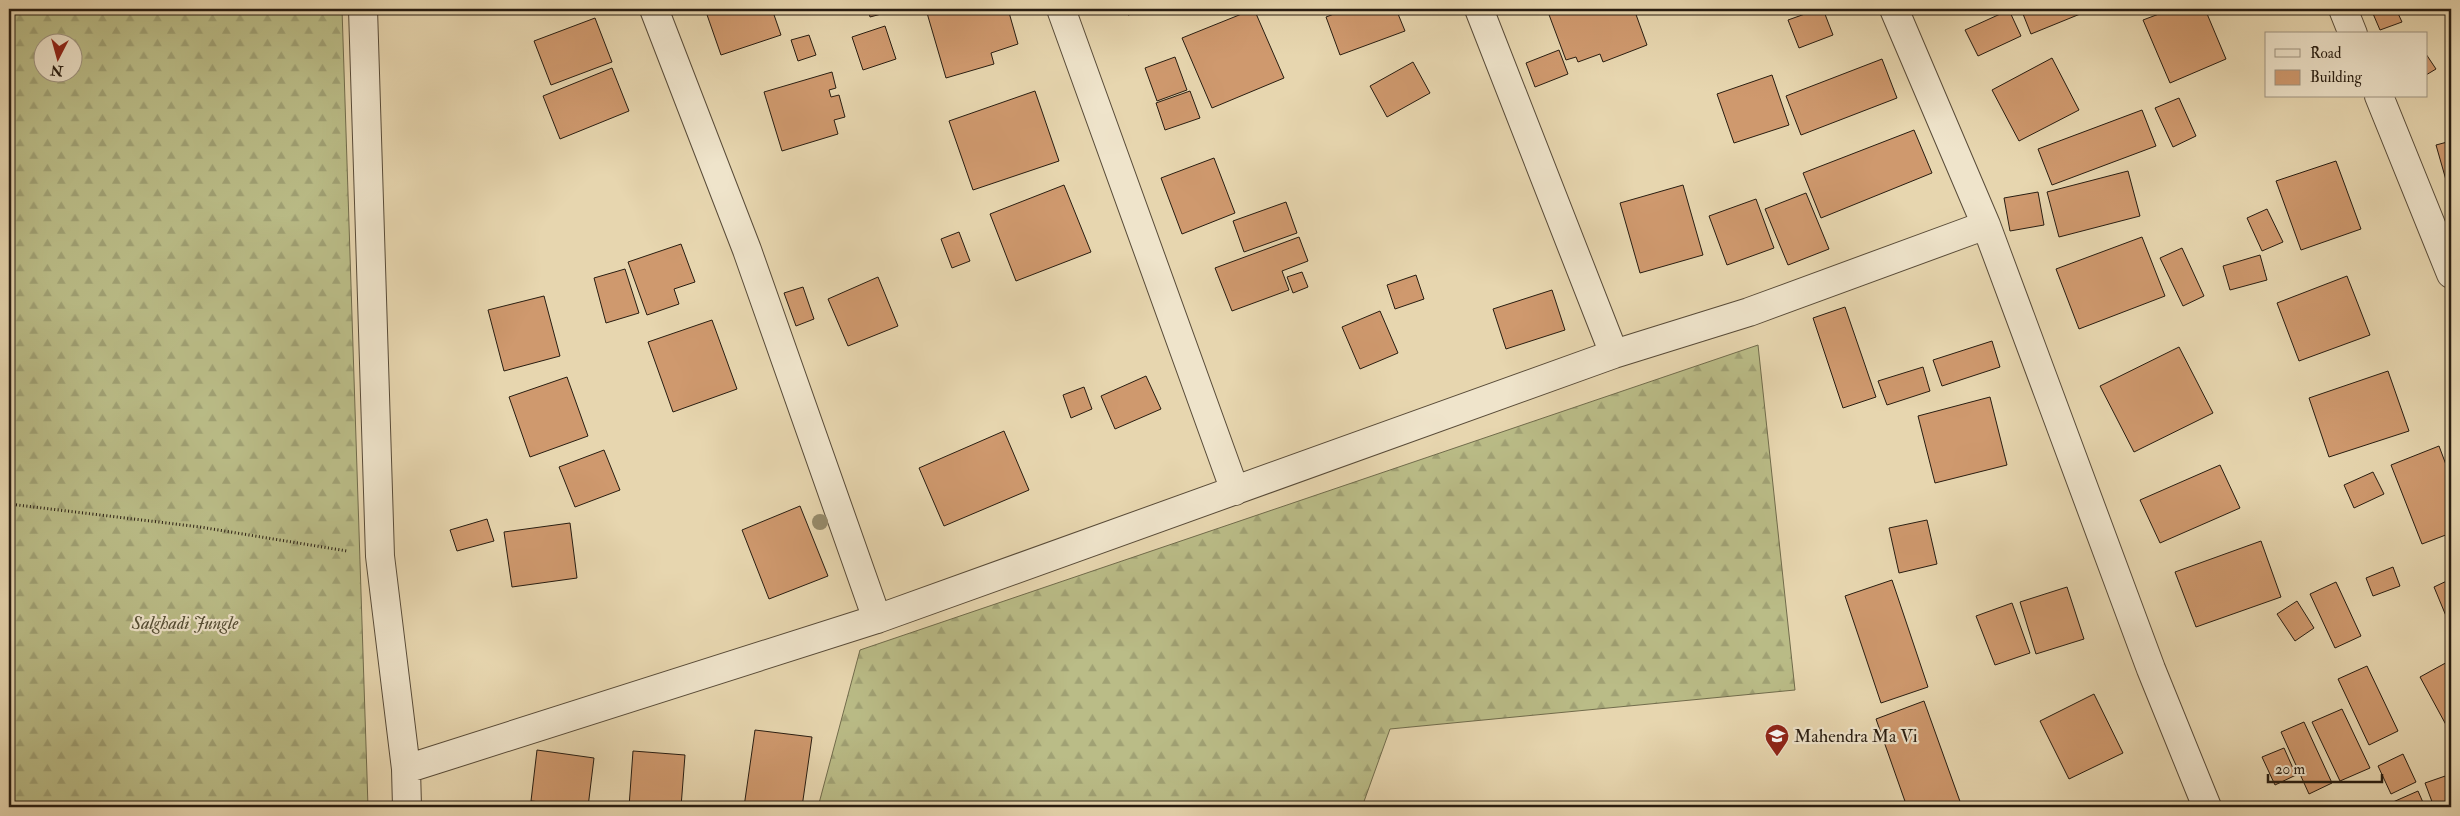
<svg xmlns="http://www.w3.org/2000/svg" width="2460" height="816" viewBox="0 0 2460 816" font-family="'IM FELL Double Pica',serif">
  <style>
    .forest { fill: url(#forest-firs); stroke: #716c4c; fill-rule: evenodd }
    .building { fill: #cf996e; stroke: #281d11 }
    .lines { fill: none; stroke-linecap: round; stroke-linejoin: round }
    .minor-casing { stroke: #584b38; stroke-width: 30 }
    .path { stroke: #281d11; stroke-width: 3; stroke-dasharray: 1 2.5; stroke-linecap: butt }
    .minor { stroke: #efe4cb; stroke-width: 28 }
    .tree { fill: #968b6b }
    .labels { text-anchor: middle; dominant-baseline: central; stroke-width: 4.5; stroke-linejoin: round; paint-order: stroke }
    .park-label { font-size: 18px; font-style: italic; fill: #544d34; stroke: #efe4cb }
    .poi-label { font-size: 18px; fill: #281d11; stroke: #efe4cb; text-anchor: start }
  </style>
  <defs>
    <pattern id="forest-firs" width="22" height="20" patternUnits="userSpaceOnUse" patternTransform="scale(1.25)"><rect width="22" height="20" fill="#babc87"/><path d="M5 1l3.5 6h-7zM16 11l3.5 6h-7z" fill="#a0a174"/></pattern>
  </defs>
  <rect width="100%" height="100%" fill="#e7d6af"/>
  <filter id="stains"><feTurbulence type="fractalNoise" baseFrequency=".004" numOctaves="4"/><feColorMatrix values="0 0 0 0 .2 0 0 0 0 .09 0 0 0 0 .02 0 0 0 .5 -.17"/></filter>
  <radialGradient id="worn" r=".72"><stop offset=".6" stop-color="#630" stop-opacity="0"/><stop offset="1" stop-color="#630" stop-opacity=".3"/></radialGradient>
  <path class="forest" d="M9,9H342L368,807H9ZM42,42H72V72H42Z
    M1758,345L1795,690L1390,729L1362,807H818L860,650Z"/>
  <path class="building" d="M705,9H772L781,35L721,55Z
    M868,9H900L870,17Z
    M942,9H1008L1018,44L991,53L994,64L946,78L927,13Z
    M1126,9H1150L1128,15Z
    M1254,9L1284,78L1212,108L1182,38Z
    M1347,9H1396L1405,31L1340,55L1326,17Z
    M1558,9H1634L1647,45L1603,62L1600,54L1578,62L1576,57L1566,60L1548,12Z
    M1819,9H1823L1833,35L1799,48L1788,20Z
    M2021,9H2089L2090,10L2031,34Z
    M2172,9H2205L2226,59L2170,83L2143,20Z
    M2371,9H2396L2402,22L2380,30Z
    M2009,10L2021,36L1978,56L1965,30Z
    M595,18L612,62L551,85L534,41Z
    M885,26L896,59L863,70L852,37Z
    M809,35L816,55L798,61L791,40Z
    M1559,50L1568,74L1535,87L1526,63Z
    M2426,54L2436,69L2426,75Z
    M1175,57L1187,90L1157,101L1145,68Z
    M2052,58L2079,110L2019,141L1992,90Z
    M1882,59L1897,98L1801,135L1786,96Z
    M1413,62L1430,93L1387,117L1370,86Z
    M612,68L629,111L560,139L543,96Z
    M832,72L836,88L829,90L831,97L839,95L845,117L834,120L838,134L782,151L764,92Z
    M1772,75L1789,125L1734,143L1717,94Z
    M1035,91L1059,161L973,190L949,121Z
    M1190,91L1200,118L1165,130L1156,103Z
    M2179,98L2196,136L2173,147L2155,108Z
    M2142,110L2156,146L2052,185L2038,149Z
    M1914,130L1932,173L1821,218L1803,173Z
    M2451,141V186L2448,187L2436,145Z
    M1214,158L1235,213L1182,234L1161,178Z
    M2336,161L2361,229L2301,250L2276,181Z
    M2128,171L2140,216L2059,237L2047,192Z
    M1064,185L1091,252L1016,281L990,214Z
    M1683,185L1703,255L1640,273L1620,203Z
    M2038,192L2044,225L2010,231L2004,198Z
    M1806,193L1829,249L1788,265L1765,209Z
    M1756,199L1774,248L1727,265L1709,216Z
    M1286,202L1297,233L1244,252L1233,221Z
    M2267,209L2283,242L2262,251L2247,218Z
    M959,232L970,261L952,268L941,239Z
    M1299,237L1308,261L1282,271L1289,290L1232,311L1215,268Z
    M2142,237L2165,296L2079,329L2056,269Z
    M681,244L695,282L674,289L679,304L647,315L628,262Z
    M2182,248L2204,296L2183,306L2160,258Z
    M2260,255L2267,280L2230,290L2223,266Z
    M625,269L639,313L606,323L594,278Z
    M1302,272L1308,287L1293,293L1287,277Z
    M1416,275L1424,299L1395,309L1387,285Z
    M2347,276L2370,335L2299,361L2277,303Z
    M878,277L898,326L848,346L828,299Z
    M803,287L814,319L796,326L784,293Z
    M1552,290L1565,330L1506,349L1493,309Z
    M544,296L560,356L504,371L488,310Z
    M1845,307L1876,397L1843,408L1813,318Z
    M1380,311L1398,353L1360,369L1342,327Z
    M712,320L737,389L673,412L648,342Z
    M1992,341L2000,367L1942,386L1933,360Z
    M2179,347L2213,413L2134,452L2100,386Z
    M1923,367L1930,391L1887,405L1878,381Z
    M2388,371L2409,431L2329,457L2309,398Z
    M1146,376L1161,409L1115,429L1101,396Z
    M567,377L588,436L530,457L509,397Z
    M1084,387L1092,409L1071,418L1063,395Z
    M1990,397L2007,465L1935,483L1918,416Z
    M1004,431L1029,490L944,526L919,468Z
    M2439,446L2451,478V533L2422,544L2391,465Z
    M604,450L620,490L575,507L559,467Z
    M2220,465L2240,508L2160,543L2140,500Z
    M2373,472L2384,494L2354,508L2344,485Z
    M800,506L828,576L769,599L742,530Z
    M487,519L494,541L457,551L450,530Z
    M1927,520L1937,564L1899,573L1889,528Z
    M570,523L577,578L512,587L504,532Z
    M2261,541L2281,597L2196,627L2175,572Z
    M2393,567L2400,586L2373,596L2366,578Z
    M2451,579V628L2434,587Z
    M1892,580L1928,687L1881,703L1845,596Z
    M2336,582L2361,636L2335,648L2310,594Z
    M2067,587L2084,639L2036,654L2020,602Z
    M2297,601L2314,628L2295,641L2277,614Z
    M2012,603L2030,653L1995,665L1976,616Z
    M2451,660V734L2420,677Z
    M2367,666L2398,731L2369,745L2338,679Z
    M2094,694L2123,753L2069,779L2040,721Z
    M1924,701L1962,807H1907L1876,719Z
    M2342,709L2370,768L2340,781L2312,722Z
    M2304,722L2332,783L2309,794L2281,732Z
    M755,730L812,737L802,807H744Z
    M2284,748L2296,775L2275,785L2262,757Z
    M537,750L594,758L588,807L531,801Z
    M633,751L685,755L681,807H629Z
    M2403,754L2416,782L2391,794L2378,766Z
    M2451,774V807H2434L2425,783Z
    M2418,791L2425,807H2395L2393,802Z"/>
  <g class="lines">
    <defs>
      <path id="minor" d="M363,9L380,556L406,769L407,807
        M654,9L747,250L877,619
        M1061,9L1235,491
        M1479,9L1614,354
        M1894,9L1986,225L2151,669L2207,807
        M2343,9L2353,34
        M2379,96L2451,274
        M406,769L877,619L1614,354L1749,312L1986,225"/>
    </defs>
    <use href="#minor" class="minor-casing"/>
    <path class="path" d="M9,504L200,527L347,551"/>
    <use href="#minor" class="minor"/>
  </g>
  <circle class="tree" cx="820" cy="522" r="8"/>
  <defs>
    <symbol id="school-pin" viewBox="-11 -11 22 30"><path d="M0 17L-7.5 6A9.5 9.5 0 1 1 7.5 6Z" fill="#8f2418" stroke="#efe4cb"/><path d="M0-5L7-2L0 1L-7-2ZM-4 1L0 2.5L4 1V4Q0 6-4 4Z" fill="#fff"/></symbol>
  </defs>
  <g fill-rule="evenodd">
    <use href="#school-pin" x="1763" y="722" width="28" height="38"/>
  </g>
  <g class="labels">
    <g class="park-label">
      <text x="185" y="623">Salghadi Jungle</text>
    </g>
    <g class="poi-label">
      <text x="1794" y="736">Mahendra Ma Vi</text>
    </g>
  </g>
  <rect width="2460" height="816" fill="none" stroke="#e7d6af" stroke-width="30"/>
  <rect x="10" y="10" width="2440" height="796" fill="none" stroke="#281d11" stroke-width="2.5"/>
  <rect x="15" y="15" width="2430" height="786" fill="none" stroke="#281d11"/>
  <rect x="2265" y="32" width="162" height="65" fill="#efe4cb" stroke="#9f9481"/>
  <rect x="2275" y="49" width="25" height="8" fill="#efe4cb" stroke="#9f9481"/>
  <text x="2310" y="58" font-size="15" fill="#281d11">Road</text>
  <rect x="2275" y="70" width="25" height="15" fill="#cf996e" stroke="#9f9481"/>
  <text x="2310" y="82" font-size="15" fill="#281d11">Building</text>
  <g transform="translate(58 58) rotate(186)"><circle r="24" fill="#efe4cb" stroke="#9f9481"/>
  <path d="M0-4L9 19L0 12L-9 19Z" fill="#8f2418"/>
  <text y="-8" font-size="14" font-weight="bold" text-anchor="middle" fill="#281d11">N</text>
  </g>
  <path d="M2268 774v8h114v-8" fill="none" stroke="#281d11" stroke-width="2.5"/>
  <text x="2275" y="774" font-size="15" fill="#281d11" stroke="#efe4cb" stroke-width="4" paint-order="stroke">20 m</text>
  <rect width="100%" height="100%" filter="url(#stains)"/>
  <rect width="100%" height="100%" fill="url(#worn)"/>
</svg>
